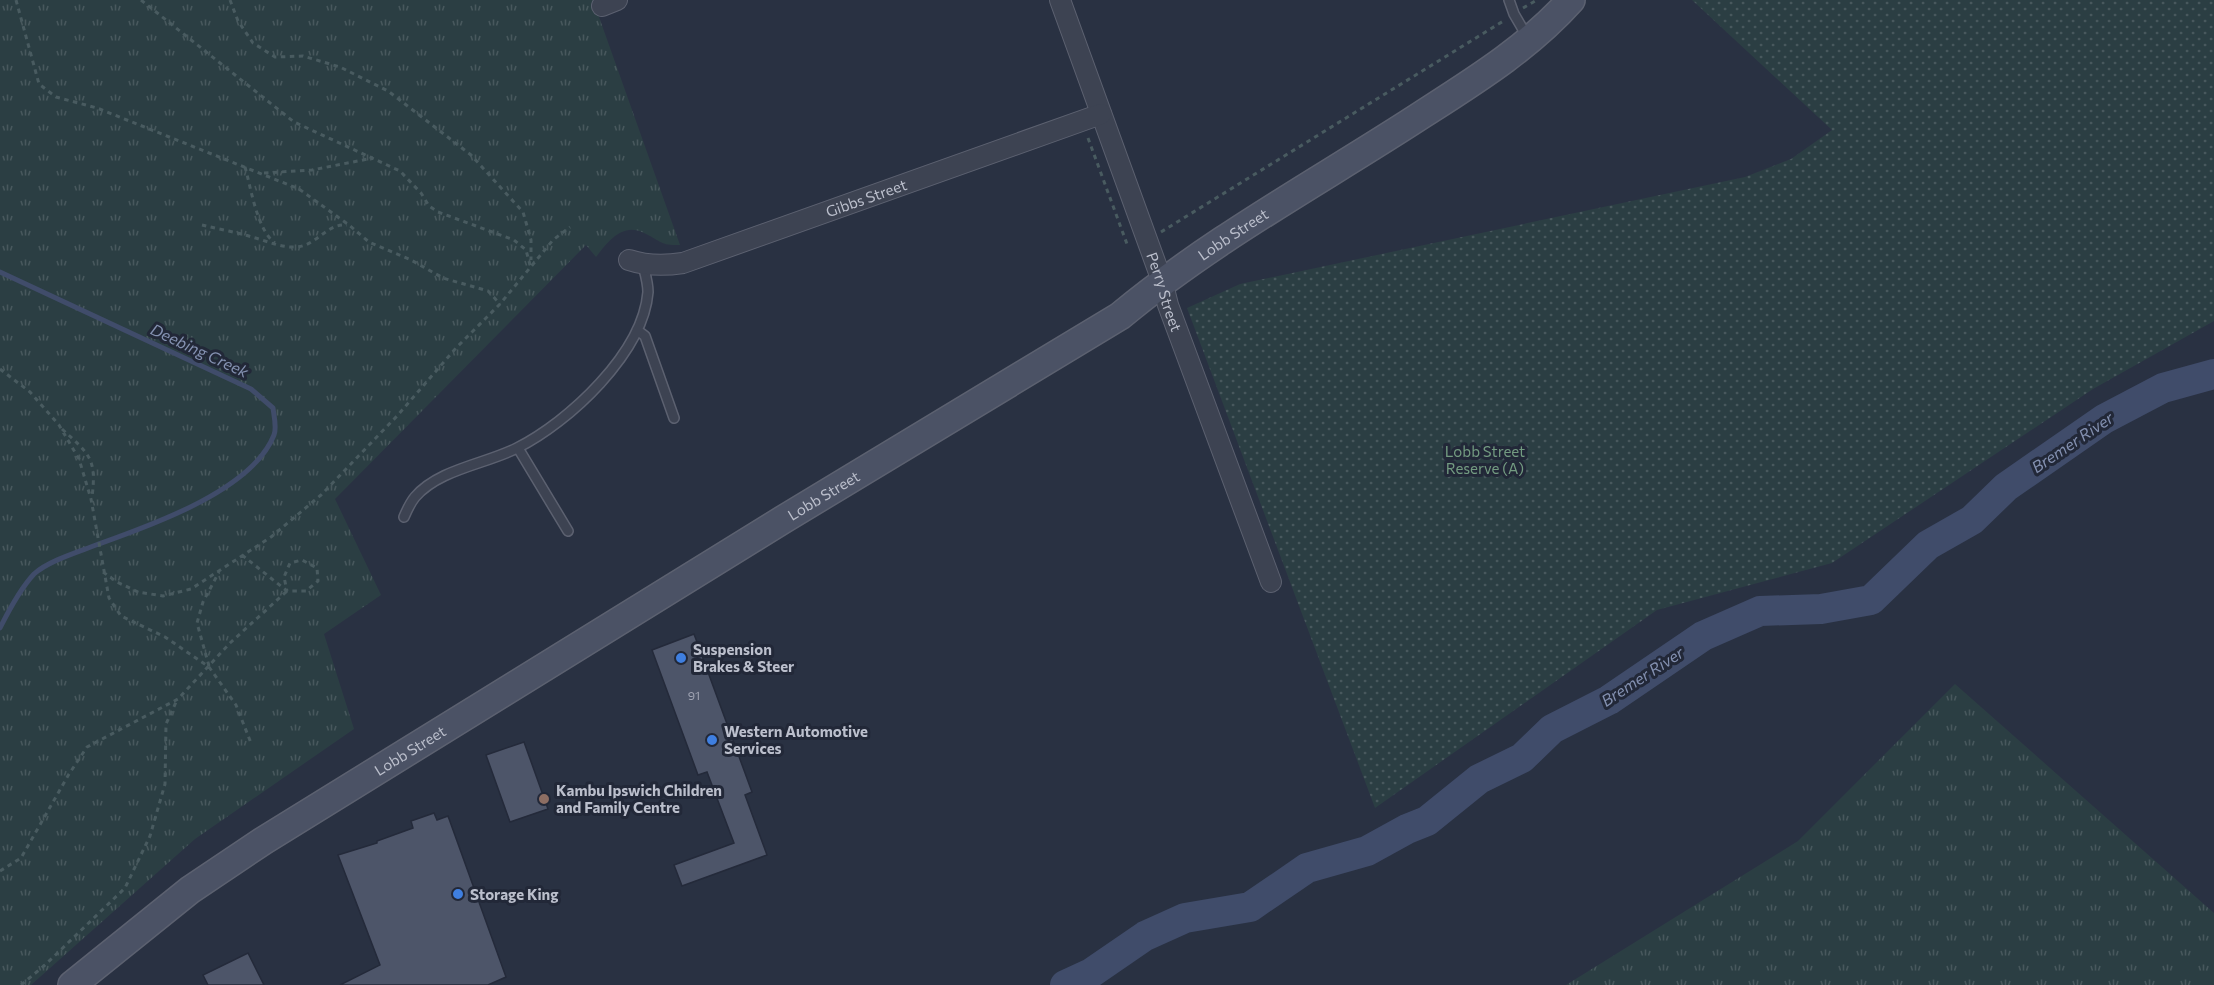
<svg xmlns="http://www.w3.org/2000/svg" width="2214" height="985" viewBox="0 0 2214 985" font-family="Commissioner,sans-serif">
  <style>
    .grass { fill: url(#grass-tufts) }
    .park { fill: url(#park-dots) }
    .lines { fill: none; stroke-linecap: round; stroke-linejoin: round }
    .stream { stroke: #404c6a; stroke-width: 5 }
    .river { stroke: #404c6a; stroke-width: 30 }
    .building { fill: #4d5569; stroke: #242a3a; stroke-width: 1.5 }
    .service-casing { stroke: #5c6170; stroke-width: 12 }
    .minor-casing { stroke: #5c6170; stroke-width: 22 }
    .secondary-casing { stroke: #5c6170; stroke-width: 30 }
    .path { stroke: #495b60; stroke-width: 3; stroke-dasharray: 4.5 4.5; stroke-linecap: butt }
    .service { stroke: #3d4352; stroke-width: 9 }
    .minor { stroke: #3d4352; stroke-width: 20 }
    .secondary { stroke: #4b5265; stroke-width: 27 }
    .shop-dot { fill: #3f7fe0; stroke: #222838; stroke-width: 2 }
    .education-dot { fill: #8d6e63; stroke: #222838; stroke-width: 2 }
    .labels { text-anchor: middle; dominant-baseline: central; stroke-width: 6; stroke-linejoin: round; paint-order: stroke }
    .number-label { font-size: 12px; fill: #a0a4b3 }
    .street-label { font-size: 15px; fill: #bbbfcc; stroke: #222838 }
    .park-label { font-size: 15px; fill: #739b81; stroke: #222838 }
    .poi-label { font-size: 15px; font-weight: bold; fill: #bbbfcc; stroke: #222838; text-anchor: start }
    .water-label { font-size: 16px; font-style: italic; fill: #8491b1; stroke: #222838 }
  </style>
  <defs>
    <pattern id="grass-tufts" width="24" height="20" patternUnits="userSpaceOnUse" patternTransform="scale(1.5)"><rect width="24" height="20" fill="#2b3e43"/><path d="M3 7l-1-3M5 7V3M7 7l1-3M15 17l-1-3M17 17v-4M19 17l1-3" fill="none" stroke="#48585d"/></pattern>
    <pattern id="park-dots" width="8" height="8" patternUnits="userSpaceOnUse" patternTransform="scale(1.5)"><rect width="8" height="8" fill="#2b3e43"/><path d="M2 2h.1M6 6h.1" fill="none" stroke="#48585d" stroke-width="1.8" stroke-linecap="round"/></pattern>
  </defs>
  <rect width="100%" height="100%" fill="#293142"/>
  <path class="grass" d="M0,0H593L680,245C660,246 660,240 644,233C622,222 608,242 596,257L586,245L335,499L381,595L324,634L354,729L195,839L31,985H0Z
    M1955,684L2214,913V985H1566L1798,841Z"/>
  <path class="park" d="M1692,0H2214V321L2093,389L1832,563L1657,610L1375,808L1187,308L1240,284L1745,177L1791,159L1832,130Z"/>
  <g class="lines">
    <path class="stream" d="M0,272L251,389L273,408C274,416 277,428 274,435C252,491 149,526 96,545C78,552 48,561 34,574C20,589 9,610 0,628"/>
    <path class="river" d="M1065,985L1091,973L1145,936L1185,918L1250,907L1307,868L1367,851L1407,829L1427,821L1479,779L1522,758L1552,729L1609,700L1703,636L1760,611L1821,609L1871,600L1928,545L1972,520L2006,487L2104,419L2163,388L2214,374"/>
  </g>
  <path class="building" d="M694,634L752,792L745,795L767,855L682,886L674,865L734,843L707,772L698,775L652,650Z
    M524,742L548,809L510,822L486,755Z
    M434,813L437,820L448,816L506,977L488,985H340L380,965L338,855L377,843V841L413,828L411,821Z
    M248,953L264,985H208L203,975Z"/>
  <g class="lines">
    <defs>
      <path id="service" d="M1509,0L1514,14L1528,38
        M637,330L645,336L674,418
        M518,448L568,531
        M404,517C407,510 410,503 415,497C439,469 486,464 517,448C569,422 643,353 648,292C648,283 645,273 643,265"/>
      <g id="minor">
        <path id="s1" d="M1060,0L1162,281L1168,305L1271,582"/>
        <path d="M602,6L617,0"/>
        <path id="s2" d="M629,260C647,266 663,266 683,263L1101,114"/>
      </g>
      <g id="secondary">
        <path id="s3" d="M72,985L190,890L263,841L784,519L1120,316C1214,238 1322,180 1423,114C1476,80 1529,47 1571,0"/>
      </g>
    </defs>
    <use href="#service" class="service-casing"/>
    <use href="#minor" class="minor-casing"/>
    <use href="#secondary" class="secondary-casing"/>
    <path class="path" d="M16,0L39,84L56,97L97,108L299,189L349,225L369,242L411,260L443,278L488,291L500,304
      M141,0L294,122L400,171L421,193L429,206L438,212L514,240L526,250L530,265
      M230,0L238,21L253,43L275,57L303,56L340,67L388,91L471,155L523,212L531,240V260
      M1523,8L1537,0
      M1088,138L1127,244H1129
      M245,167C251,188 257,230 275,243
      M264,173L312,170L373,158
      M202,225C218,229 236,232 252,237C267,241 281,248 297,247C317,245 327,223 347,225
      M1161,232L1505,20
      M0,369L30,392L59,425L79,459L91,499L109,598L121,616L165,637L209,667L236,705L251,743
      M62,429C89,454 97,458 92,497
      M242,555L287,591H306L318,581L317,568L302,560L290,563L284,577L287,591
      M103,572L117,582L138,592L163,596L191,589L271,537L321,495L397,416L456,348L500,304L553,240L570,227
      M209,666L197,623L203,602L219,572
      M0,871L21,858L69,774L87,747L178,699L230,643L287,591
      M21,985L45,965L125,888L150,836L165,784L166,724L177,700"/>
    <use href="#service" class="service"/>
    <use href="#minor" class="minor"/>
    <use href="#secondary" class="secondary"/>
  </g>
  <g class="shop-dot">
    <circle cx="681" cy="658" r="6"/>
    <circle cx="712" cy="740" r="6"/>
    <circle cx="458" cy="894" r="6"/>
  </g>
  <circle class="education-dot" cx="544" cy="799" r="6"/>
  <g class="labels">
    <g class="number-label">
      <text x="694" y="695">91</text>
    </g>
    <g class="street-label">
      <text stroke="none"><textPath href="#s2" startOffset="249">Gibbs Street</textPath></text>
      <text stroke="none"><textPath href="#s3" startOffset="1384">Lobb Street</textPath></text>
      <text stroke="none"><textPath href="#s1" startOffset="310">Perry Street</textPath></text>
      <text stroke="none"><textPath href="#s3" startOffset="898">Lobb Street</textPath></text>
      <text stroke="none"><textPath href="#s3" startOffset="412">Lobb Street</textPath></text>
    </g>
    <g class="park-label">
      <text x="1485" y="451">Lobb Street<tspan x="1485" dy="17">Reserve (A)</tspan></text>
    </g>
    <g class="poi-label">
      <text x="693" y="649">Suspension<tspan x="693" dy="17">Brakes &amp; Steer</tspan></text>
      <text x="724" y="731">Western Automotive<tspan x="724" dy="17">Services</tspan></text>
      <text x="556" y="790">Kambu Ipswich Children<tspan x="556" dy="17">and Family Centre</tspan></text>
      <text x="470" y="894">Storage King</text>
    </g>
    <g class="water-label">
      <text transform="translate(200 350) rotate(25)">Deebing Creek</text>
      <text transform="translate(2072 442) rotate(-34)">Bremer River</text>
      <text transform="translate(1642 676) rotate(-33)">Bremer River</text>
    </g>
  </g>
</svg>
